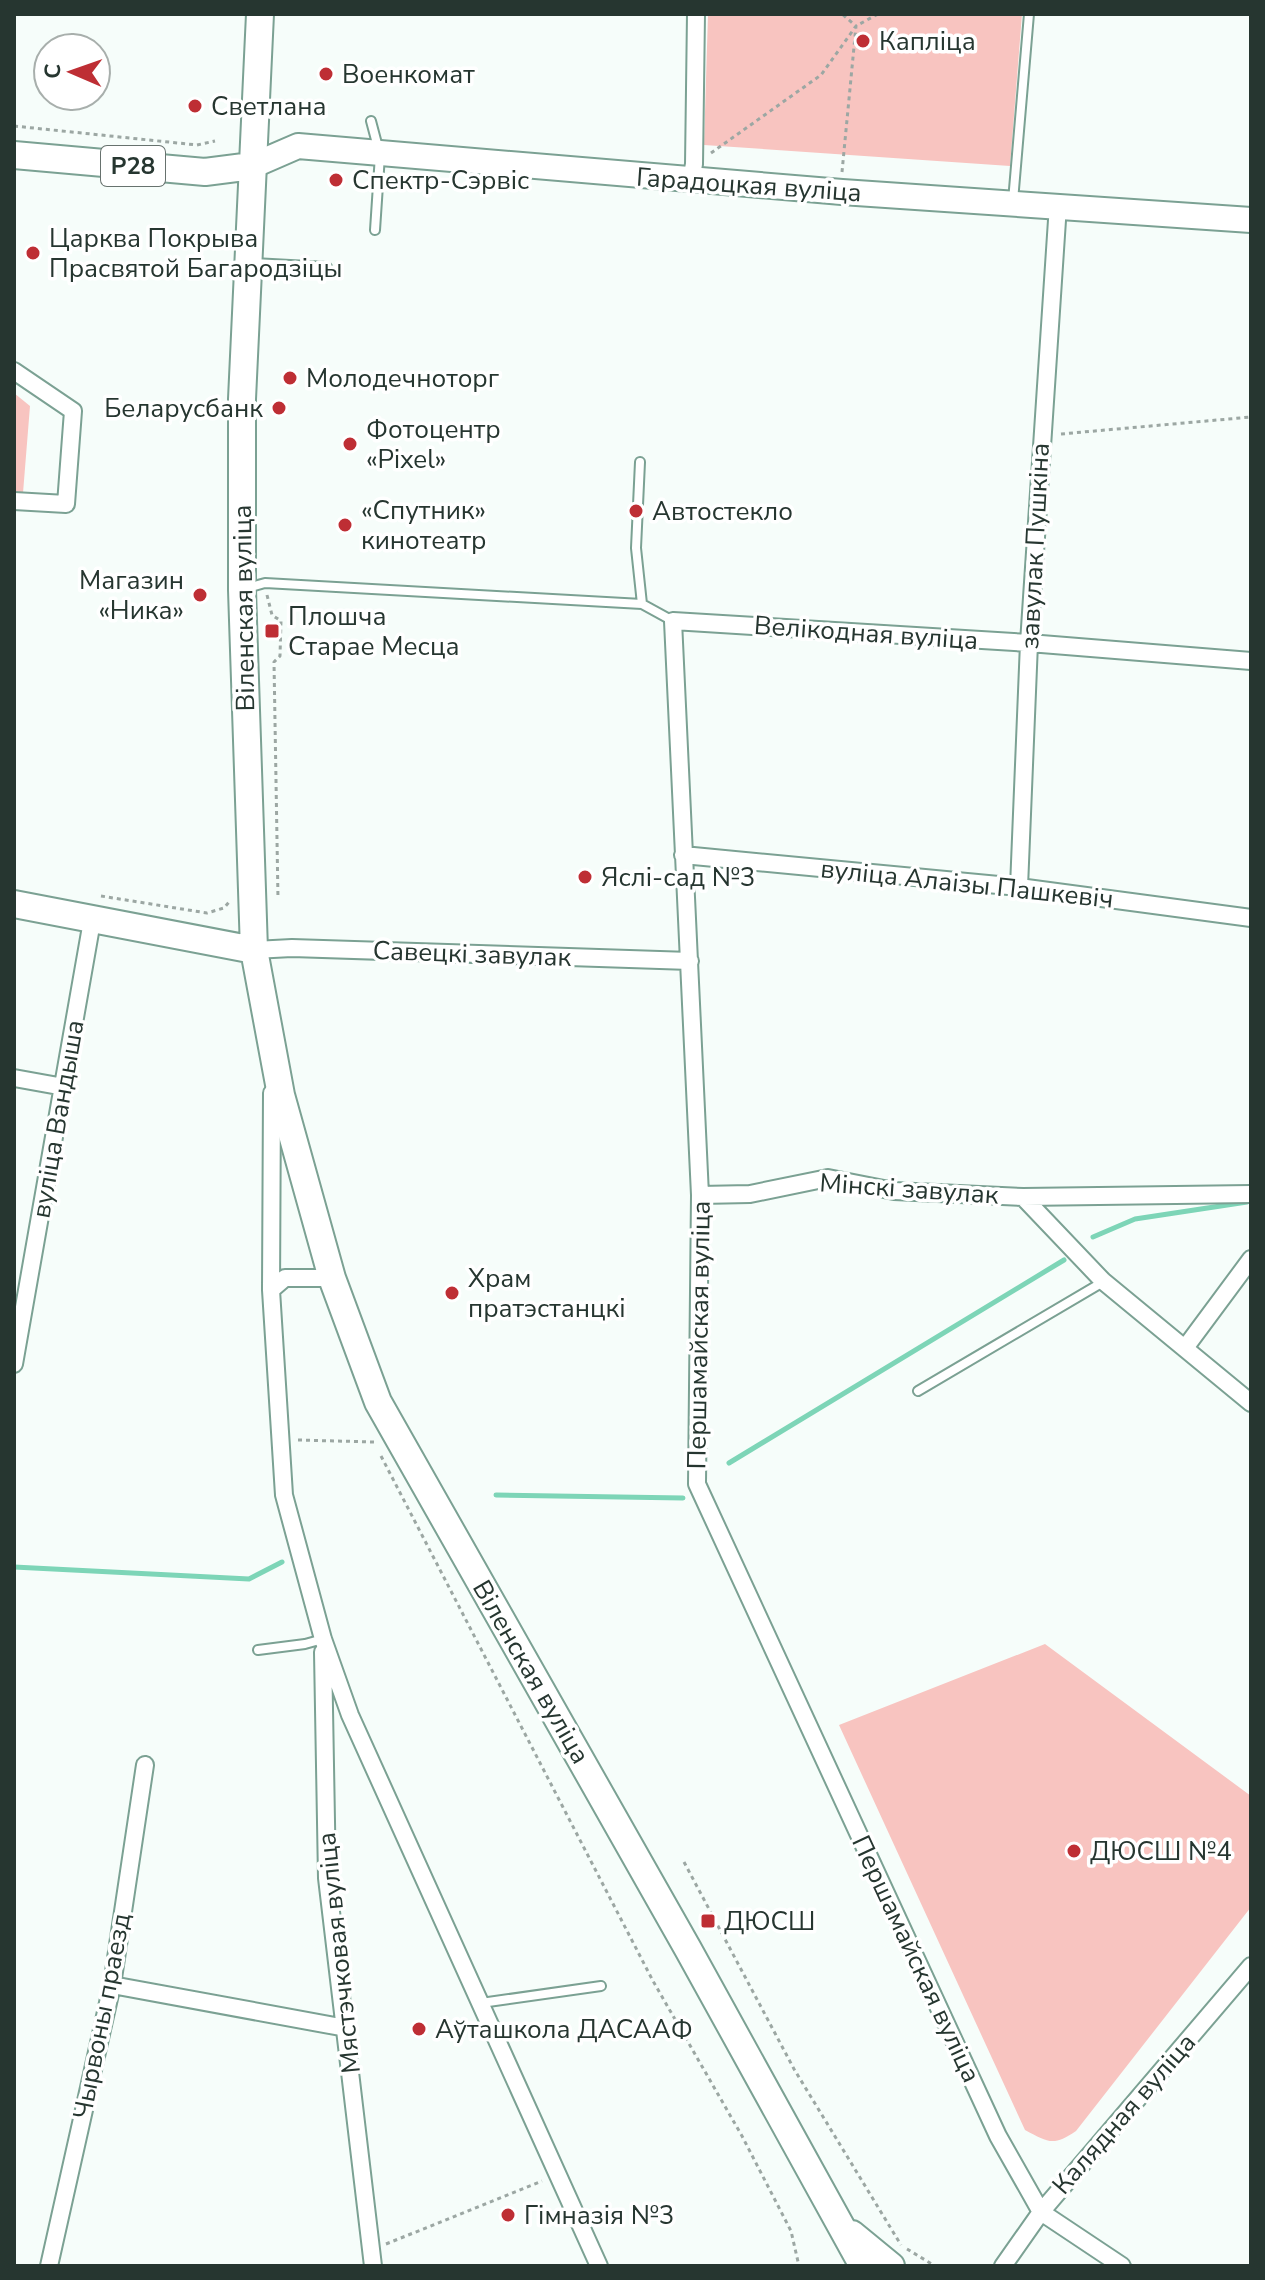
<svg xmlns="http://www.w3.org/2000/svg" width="1265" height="2280" viewBox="0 0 1265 2280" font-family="'Nunito Sans',sans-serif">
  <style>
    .green { fill: #f8c4c0 }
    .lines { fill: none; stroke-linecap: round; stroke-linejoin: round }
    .stream { stroke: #7dd5b7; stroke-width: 5 }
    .lane-casing { stroke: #7ba193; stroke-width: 12 }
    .street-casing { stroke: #7ba193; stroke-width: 20 }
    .secondary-casing { stroke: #7ba193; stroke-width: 28 }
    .primary-casing { stroke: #7ba193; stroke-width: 30 }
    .path { stroke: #9ca7a3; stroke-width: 3; stroke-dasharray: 4 4; stroke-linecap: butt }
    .lane { stroke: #fff; stroke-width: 8 }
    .street { stroke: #fff; stroke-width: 16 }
    .secondary { stroke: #fff; stroke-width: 24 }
    .primary { stroke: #fff; stroke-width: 26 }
    .poi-dot { fill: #be2e34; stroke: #fff; stroke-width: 3 }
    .labels { text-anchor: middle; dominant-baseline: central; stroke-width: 7; stroke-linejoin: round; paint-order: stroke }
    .shield { fill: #fff; stroke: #67726e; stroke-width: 2 }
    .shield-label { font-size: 24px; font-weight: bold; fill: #263630 }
    .poi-label { font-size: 26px; fill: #263630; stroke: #fff; text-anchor: start }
    .street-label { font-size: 26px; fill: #263630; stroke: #fff }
  </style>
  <rect width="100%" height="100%" fill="#f6fdfa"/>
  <path class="green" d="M708,14H1022L1010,166L704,145Z
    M14,393L30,406L23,493L14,492Z
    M1045,1644L1251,1796V1907L1076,2131C1053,2147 1048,2142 1025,2130L839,1725Z"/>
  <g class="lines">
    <path class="stream" d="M1093,1237L1135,1219L1247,1202
      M729,1463L1064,1260
      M496,1495L683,1498
      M14,1567L249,1579L282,1562"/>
    <defs>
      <path id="lane" d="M371,121L380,155L375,230
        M1013,201L1029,14
        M252,263L327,267
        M640,462L636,548L642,604
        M247,588L265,583L642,604L673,621
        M918,1391L1103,1282
        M258,1650L305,1644L323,1639
        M481,2003L601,1986"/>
      <path id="street" d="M691,180L694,164L696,14
        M14,371L73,411L66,504L14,501
        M683,855L1019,887L1251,918
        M1019,887L1029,643L1058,205
        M254,950L292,948L690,961
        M14,1078L64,1087
        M272,1093L271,1290L284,1495L323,1639L350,1715L599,2266
        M700,1195L750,1194L828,1178L894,1191L1023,1197L1103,1281L1251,1403
        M1023,1197L1251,1194
        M271,1290L285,1278H332
        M1185,1348L1251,1259
        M14,1364L92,921
        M323,1652L327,1878L373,2266
        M112,1985L346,2028
        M49,2266L112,1985L145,1765
        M1003,2266L1041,2212L1251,1966
        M1122,2266L1041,2212L998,2136L697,1484L700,1195L673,621L1029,643L1251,661"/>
      <path id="secondary" d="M252,166L298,146L842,192L1251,220"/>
      <path id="primary" d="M260,14L242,399V590L254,950L281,1095L332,1278L378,1402L688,1949L863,2266
        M14,155L205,172L252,166
        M14,904L254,950
        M852,2234L891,2266"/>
    </defs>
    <use href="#lane" class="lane-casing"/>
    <use href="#street" class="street-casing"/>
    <use href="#secondary" class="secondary-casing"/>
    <use href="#primary" class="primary-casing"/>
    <path class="path" d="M14,126L197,145L215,141
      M711,153L821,75L856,26L878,14
      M842,172L856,26L842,14
      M1061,434L1251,417
      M267,595L272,615L281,621L280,656L274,662L278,899
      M101,896L207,913L224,908L229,902
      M298,1440L374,1442
      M381,1456L653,1981L742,2136L791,2231L799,2266
      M684,1862L794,2069L901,2245
      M386,2244L542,2181
      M907,2249L935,2266"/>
    <use href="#lane" class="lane"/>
    <use href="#street" class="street"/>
    <use href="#secondary" class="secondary"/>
    <use href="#primary" class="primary"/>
  </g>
  <g class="poi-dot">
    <circle cx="863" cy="41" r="8"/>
    <circle cx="326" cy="74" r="8"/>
    <circle cx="195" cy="106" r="8"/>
    <circle cx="336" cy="180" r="8"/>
    <circle cx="33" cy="253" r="8"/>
    <circle cx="290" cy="378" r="8"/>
    <circle cx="279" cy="408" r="8"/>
    <circle cx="350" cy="444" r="8"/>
    <circle cx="636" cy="511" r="8"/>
    <circle cx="345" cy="525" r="8"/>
    <circle cx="200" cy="595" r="8"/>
    <rect x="264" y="623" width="16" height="16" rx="4"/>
    <circle cx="585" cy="877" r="8"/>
    <circle cx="452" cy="1293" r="8"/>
    <circle cx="1074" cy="1851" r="8"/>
    <rect x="700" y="1913" width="16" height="16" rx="4"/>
    <circle cx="419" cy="2029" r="8"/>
    <circle cx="508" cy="2215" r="8"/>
  </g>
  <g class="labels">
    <rect class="shield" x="101" y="146" width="64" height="40" rx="6"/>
    <g class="shield-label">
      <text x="133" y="166">Р28</text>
    </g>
    <g class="poi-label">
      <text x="879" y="41">Капліца</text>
      <text x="342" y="74">Военкомат</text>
      <text x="211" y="106">Светлана</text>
      <text x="352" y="180">Спектр-Сэрвіс</text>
      <text x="49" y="238">Царква Покрыва<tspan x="49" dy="30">Прасвятой Багародзіцы</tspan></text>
      <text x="306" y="378">Молодечноторг</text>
      <text x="263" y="408" text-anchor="end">Беларусбанк</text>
      <text x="366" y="429">Фотоцентр<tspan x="366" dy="30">«Pixel»</tspan></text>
      <text x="361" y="510">«Спутник»<tspan x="361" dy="30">кинотеатр</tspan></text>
      <text x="652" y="511">Автостекло</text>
      <text x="184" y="580" text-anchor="end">Магазин<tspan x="184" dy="30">«Ника»</tspan></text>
      <text x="288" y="616">Плошча<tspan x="288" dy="30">Старае Месца</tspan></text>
      <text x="601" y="877">Яслі-сад №3</text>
      <text x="468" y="1278">Храм<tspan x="468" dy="30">пратэстанцкі</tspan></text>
      <text x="1090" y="1851">ДЮСШ №4</text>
      <text x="724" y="1921">ДЮСШ</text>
      <text x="435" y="2029">Аўташкола ДАСААФ</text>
      <text x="524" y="2215">Гімназія №3</text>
    </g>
    <g class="street-label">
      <text transform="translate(749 185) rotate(4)">Гарадоцкая вуліца</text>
      <text transform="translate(1035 546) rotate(-87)">завулак Пушкіна</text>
      <text transform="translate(244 608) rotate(-91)">Віленская вуліца</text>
      <text transform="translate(866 633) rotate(4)">Велікодная вуліца</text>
      <text transform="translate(967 884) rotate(6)">вуліца Алаізы Пашкевіч</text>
      <text transform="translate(472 954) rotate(2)">Савецкі завулак</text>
      <text transform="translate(58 1119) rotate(-80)">вуліца Вандыша</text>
      <text transform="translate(909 1189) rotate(4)">Мінскі завулак</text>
      <text transform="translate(699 1335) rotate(-89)">Першамайская вуліца</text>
      <text transform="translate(531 1672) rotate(60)">Віленская вуліца</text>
      <text transform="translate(339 1953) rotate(-96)">Мястэчковая вуліца</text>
      <text transform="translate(916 1959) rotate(65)">Першамайская вуліца</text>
      <text transform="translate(102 2016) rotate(-79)">Чырвоны праезд</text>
      <text transform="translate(1124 2114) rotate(-49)">Калядная вуліца</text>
    </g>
  </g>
  <rect width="1265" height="2280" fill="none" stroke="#263630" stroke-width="32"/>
  <g transform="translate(72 72) rotate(272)"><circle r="38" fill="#ffffff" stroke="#a8afac" stroke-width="2"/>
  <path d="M0-6L14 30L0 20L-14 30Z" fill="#be2e34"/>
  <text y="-12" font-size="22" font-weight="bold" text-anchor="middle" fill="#263630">С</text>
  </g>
</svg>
